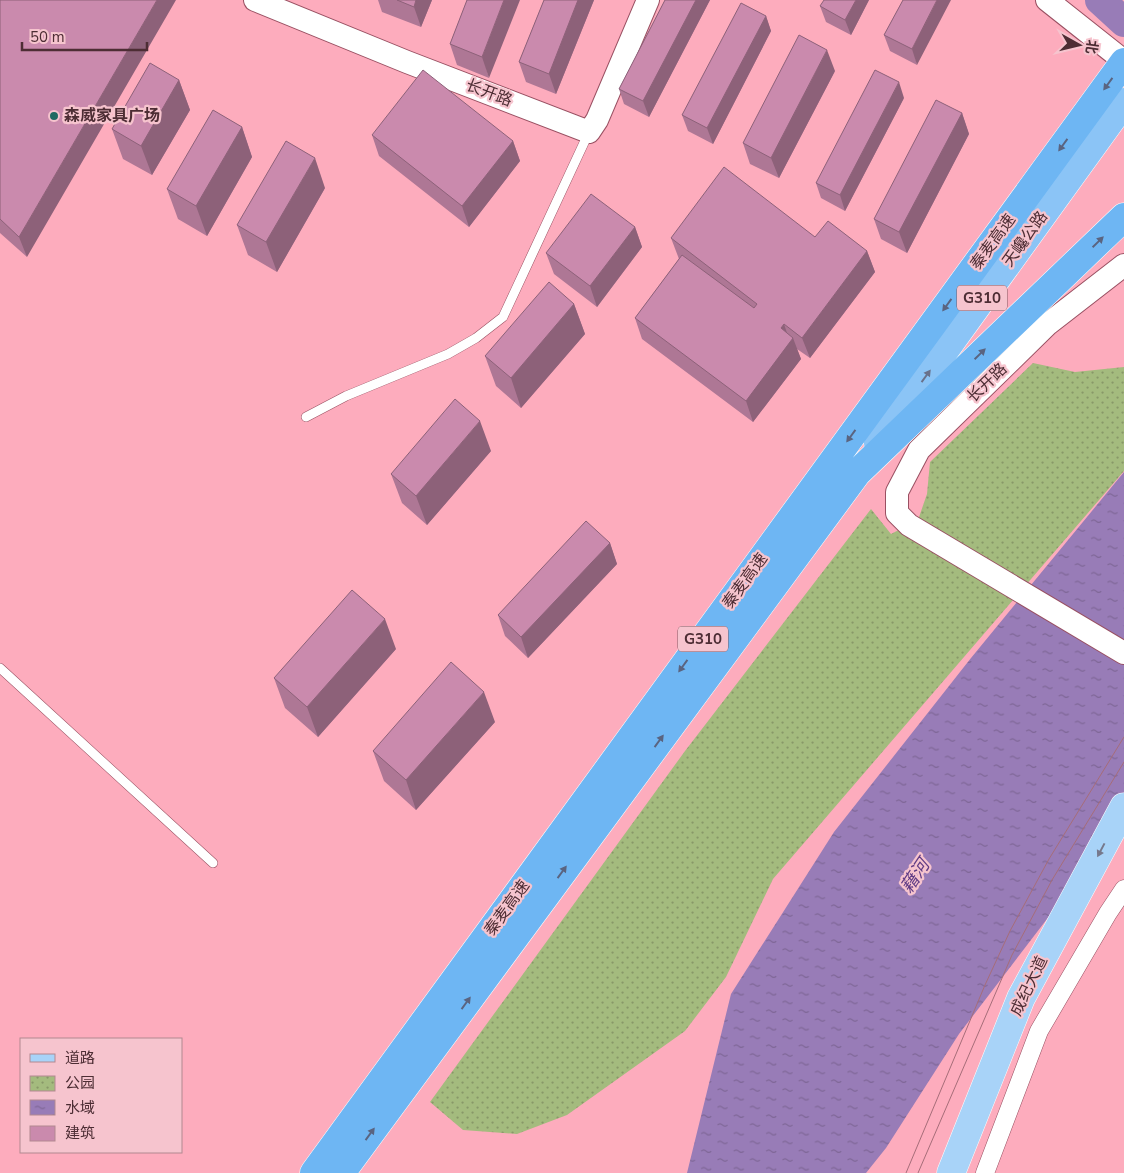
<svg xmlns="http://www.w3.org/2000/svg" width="1124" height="1173" viewBox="0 0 1124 1173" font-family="'Nunito Sans','Noto Sans SC',sans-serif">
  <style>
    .park { fill: url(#park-dots) }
    .water { fill: url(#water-ripples) }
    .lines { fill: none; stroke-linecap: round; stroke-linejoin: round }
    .river { stroke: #987cb7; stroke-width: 30 }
    .service-casing { stroke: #995062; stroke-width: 10 }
    .minor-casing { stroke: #995062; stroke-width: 19 }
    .tertiary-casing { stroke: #995062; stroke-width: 24 }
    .primary-casing { stroke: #fff; stroke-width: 29 }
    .trunk-casing { stroke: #fff; stroke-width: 29 }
    .motorway-casing { stroke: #fff; stroke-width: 29 }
    .service { stroke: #fff; stroke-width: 9 }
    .minor { stroke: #fff; stroke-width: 18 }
    .tertiary { stroke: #fff; stroke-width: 22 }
    .primary { stroke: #a8d3f8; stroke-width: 28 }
    .trunk { stroke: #8bc4f6; stroke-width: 28 }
    .motorway { stroke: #6eb6f3; stroke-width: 28 }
    .tram { stroke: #a66d79; stroke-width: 1 }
    .wall { fill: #ae7795 }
    .shaded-wall { fill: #8d6179 }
    .building { fill: #ca8aad; stroke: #8d6179 }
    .oneway { fill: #5a6480 }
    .oneway2 { fill: #69718b }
    .oneway3 { fill: #76788c }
    .poi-dot { fill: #206a62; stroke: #f6c4ce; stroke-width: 2 }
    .labels { text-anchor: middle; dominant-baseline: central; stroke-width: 4.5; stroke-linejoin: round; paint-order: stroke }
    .shield { fill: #f6c4ce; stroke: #805a62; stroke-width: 1 }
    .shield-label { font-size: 15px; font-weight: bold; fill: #4d2d34 }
    .street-label { font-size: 16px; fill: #4d2d34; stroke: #f6c4ce }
    .poi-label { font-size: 16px; font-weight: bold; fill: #4d2d34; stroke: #f6c4ce; text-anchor: start }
    .water-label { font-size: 18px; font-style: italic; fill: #613c85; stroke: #f6c4ce }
  </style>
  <defs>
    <pattern id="park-dots" width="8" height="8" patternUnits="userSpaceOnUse" patternTransform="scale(1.25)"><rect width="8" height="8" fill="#a4bb7e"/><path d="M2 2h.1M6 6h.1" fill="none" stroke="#889868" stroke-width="1.8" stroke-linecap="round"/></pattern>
    <pattern id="water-ripples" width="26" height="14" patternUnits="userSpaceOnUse" patternTransform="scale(1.25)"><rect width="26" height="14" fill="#987cb7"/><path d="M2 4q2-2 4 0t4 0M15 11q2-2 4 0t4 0" fill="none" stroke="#7e6696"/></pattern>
  </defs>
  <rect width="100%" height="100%" fill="#fdacbd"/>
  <path class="park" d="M1033,363L1075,372L1124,367V471L773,879L726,977L685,1031L567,1115L517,1134L463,1130L430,1102L685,751L871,509L891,534L918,520L927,494L930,462Z"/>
  <path class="water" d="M1124,472V805L1073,885L959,1034L886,1148L866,1173H687L731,994L834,832L971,658Z"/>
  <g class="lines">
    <path class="river" d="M1100,0L1124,22"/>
    <defs>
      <path id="service" d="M306,417L346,396L448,354L476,338L503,317L589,132
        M0,668L213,863"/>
      <path id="minor" d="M985,1173L1039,1031L1108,913L1124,889"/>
      <path id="tertiary" d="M255,0L407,62L589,132L597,120L648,0
        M1047,0L1124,61
        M1124,265L1048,324L919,450L897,492V513L909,525L1124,653"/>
      <path id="primary" d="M951,1173L1021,998L1124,807"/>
      <path id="trunk" d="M878,443L1124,102"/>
      <path id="motorway" d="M314,1173L1124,62
        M341,1173L857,473L1124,217"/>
    </defs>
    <use href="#service" class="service-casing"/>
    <use href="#minor" class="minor-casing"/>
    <use href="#tertiary" class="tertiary-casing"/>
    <use href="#primary" class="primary-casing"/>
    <use href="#trunk" class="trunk-casing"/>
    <use href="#motorway" class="motorway-casing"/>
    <use href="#service" class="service"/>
    <use href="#minor" class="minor"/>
    <use href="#tertiary" class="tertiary"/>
    <use href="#primary" class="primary"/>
    <use href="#trunk" class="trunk"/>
    <use href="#motorway" class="motorway"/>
    <path class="tram" d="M906,1173L985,985L1010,931L1049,859L1124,737
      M918,1173L1012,955L1052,880L1124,762"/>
  </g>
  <path class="wall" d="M0,0L27,257L0,233Z
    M378,0H432L421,27L382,12Z
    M467,0L489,78L457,65L450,44Z
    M544,0H594L556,94L526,82L519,62Z
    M665,0H710L649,117L624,104L619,89Z
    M869,0L851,35L826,22L820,6Z
    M903,0L917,65L890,51L884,35Z
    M766,16L771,31L713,144L688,131L682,115Z
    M835,71L779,178L750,164L743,143Z
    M179,80L190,110L152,175L123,159L112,129Z
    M904,98L845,211L821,198L816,183Z
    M962,113L969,134L907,253L881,239L874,219Z
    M242,127L252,157L207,236L178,219L167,189Z
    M372,135L513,141L520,161L469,227L379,156Z
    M325,188L277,272L248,255L237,225Z
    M635,227L642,247L597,307L554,274L546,253Z
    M815,237L867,251L875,272L810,358L797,349L801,359L753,422L642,339L635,318L679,259L671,238Z
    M574,304L585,334L521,408L496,386L485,356Z
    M491,451L427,525L402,503L391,474Z
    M610,543L617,564L528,658L505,636L498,615Z
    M396,649L318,737L285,708L274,678Z
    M495,722L416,810L384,781L373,751Z"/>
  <path class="shaded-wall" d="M157,0H176L27,257L19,237Z
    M416,0H432L421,27L414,7Z
    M504,0H520L489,78L482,57Z
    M578,0H594L556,94L549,74Z
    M696,0H710L649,117L643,101Z
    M856,0H869L851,35L845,20Z
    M937,0H951L917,65L912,49Z
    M766,16L771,31L713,144L707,128Z
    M827,50L835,71L779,178L771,158Z
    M179,80L190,110L152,175L141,146Z
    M899,82L904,98L845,211L840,195Z
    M962,113L969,134L907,253L899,232Z
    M242,127L252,157L207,236L196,206Z
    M513,141L520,161L469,227L462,206Z
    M315,158L325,188L277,272L266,242Z
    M635,227L642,247L597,307L590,286Z
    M867,251L875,272L810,358L802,338Z
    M574,304L585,334L521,408L511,378Z
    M784,324L790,342L793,338L801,359L753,422L746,401L781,328Z
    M480,421L491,451L427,525L416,496Z
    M610,543L617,564L528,658L521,637Z
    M385,619L396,649L318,737L307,707Z
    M484,692L495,722L416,810L406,780Z"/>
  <path class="building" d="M0,0H157L19,237L0,219Z
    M397,0H416L414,7Z
    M467,0H504L482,57L450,44Z
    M544,0H578L549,74L519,62Z
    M665,0H696L643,101L619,89Z
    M824,0H856L845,20L820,6Z
    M903,0H937L912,49L884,35Z
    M741,3L766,16L707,128L682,115Z
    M799,35L827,50L771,158L743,143Z
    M150,63L179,80L141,146L112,129Z
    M423,70L513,141L462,206L372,135Z
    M875,70L899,82L840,195L816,183Z
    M936,100L962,113L899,232L874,219Z
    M213,110L242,127L196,206L167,189Z
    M286,141L315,158L266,242L237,225Z
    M724,167L815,237L828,221L867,251L802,338L784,324L781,328L793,338L746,401L635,318L682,255L754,308L757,304L671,238Z
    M591,194L635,227L590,286L546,253Z
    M549,282L574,304L511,378L485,356Z
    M455,399L480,421L416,496L391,474Z
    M586,521L610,543L521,637L498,615Z
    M352,590L385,619L307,707L274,678Z
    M451,662L484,692L406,780L373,751Z"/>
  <defs><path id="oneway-solid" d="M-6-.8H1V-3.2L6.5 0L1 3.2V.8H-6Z" transform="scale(1.25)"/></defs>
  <g class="oneway">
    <use href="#oneway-solid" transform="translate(1108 84) rotate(126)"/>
    <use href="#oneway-solid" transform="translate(1063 145) rotate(126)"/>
    <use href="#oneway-solid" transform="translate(1098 242) rotate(-44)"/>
    <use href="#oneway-solid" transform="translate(947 305) rotate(126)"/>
    <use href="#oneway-solid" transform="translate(980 354) rotate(-44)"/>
    <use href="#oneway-solid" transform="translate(851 436) rotate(126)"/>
    <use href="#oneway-solid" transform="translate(683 666) rotate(126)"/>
    <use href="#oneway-solid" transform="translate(659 741) rotate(-54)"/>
    <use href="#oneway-solid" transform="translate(562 872) rotate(-54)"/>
    <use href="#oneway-solid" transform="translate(466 1003) rotate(-54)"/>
    <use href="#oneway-solid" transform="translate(370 1134) rotate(-54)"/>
  </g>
  <use class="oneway2" href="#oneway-solid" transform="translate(926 376) rotate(-54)"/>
  <use class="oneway3" href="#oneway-solid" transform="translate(1101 850) rotate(118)"/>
  <circle class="poi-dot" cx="54" cy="116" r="5"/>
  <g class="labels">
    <g class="shield">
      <rect x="957" y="285.5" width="50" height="25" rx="4"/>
      <rect x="678" y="626.5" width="50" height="25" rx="4"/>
    </g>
    <g class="shield-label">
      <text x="982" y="298">G310</text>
      <text x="703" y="639">G310</text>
    </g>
    <g class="street-label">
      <text transform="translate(489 93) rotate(21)">长开路</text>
      <text transform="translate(1025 239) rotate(-54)">天巉公路</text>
      <text transform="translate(993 242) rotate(-54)">秦麦高速</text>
      <text transform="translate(987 383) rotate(-44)">长开路</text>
      <text transform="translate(745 581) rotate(-54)">秦麦高速</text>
      <text transform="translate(507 908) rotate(-54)">秦麦高速</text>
      <text transform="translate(1029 986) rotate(-64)">成纪大道</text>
    </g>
    <g class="poi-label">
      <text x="64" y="116">森威家具广场</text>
    </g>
    <g class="water-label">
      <text transform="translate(915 876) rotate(-56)">藉河</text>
    </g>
  </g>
  <rect x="20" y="1038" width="162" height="115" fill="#f6c4ce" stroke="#b28890"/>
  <rect x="30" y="1054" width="25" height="8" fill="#a8d3f8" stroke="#b28890"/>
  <text x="65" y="1063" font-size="15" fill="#4d2d34">道路</text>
  <rect x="30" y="1076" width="25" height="15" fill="url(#park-dots)" stroke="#b28890"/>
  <text x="65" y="1088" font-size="15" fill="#4d2d34">公园</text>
  <rect x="30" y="1100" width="25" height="15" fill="url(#water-ripples)" stroke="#b28890"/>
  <text x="65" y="1113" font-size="15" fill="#4d2d34">水域</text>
  <rect x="30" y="1126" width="25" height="15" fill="#ca8aad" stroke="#b28890"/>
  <text x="65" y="1138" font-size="15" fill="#4d2d34">建筑</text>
  <g transform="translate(1079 45) rotate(98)" stroke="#f6c4ce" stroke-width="4" paint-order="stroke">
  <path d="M0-4L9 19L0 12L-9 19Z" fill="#4d2d34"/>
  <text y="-8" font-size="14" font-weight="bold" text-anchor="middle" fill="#4d2d34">北</text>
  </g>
  <path d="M22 42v8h125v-8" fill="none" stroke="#4d2d34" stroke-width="2.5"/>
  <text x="30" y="42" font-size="15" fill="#4d2d34" stroke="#f6c4ce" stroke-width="4" paint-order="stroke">50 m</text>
</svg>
